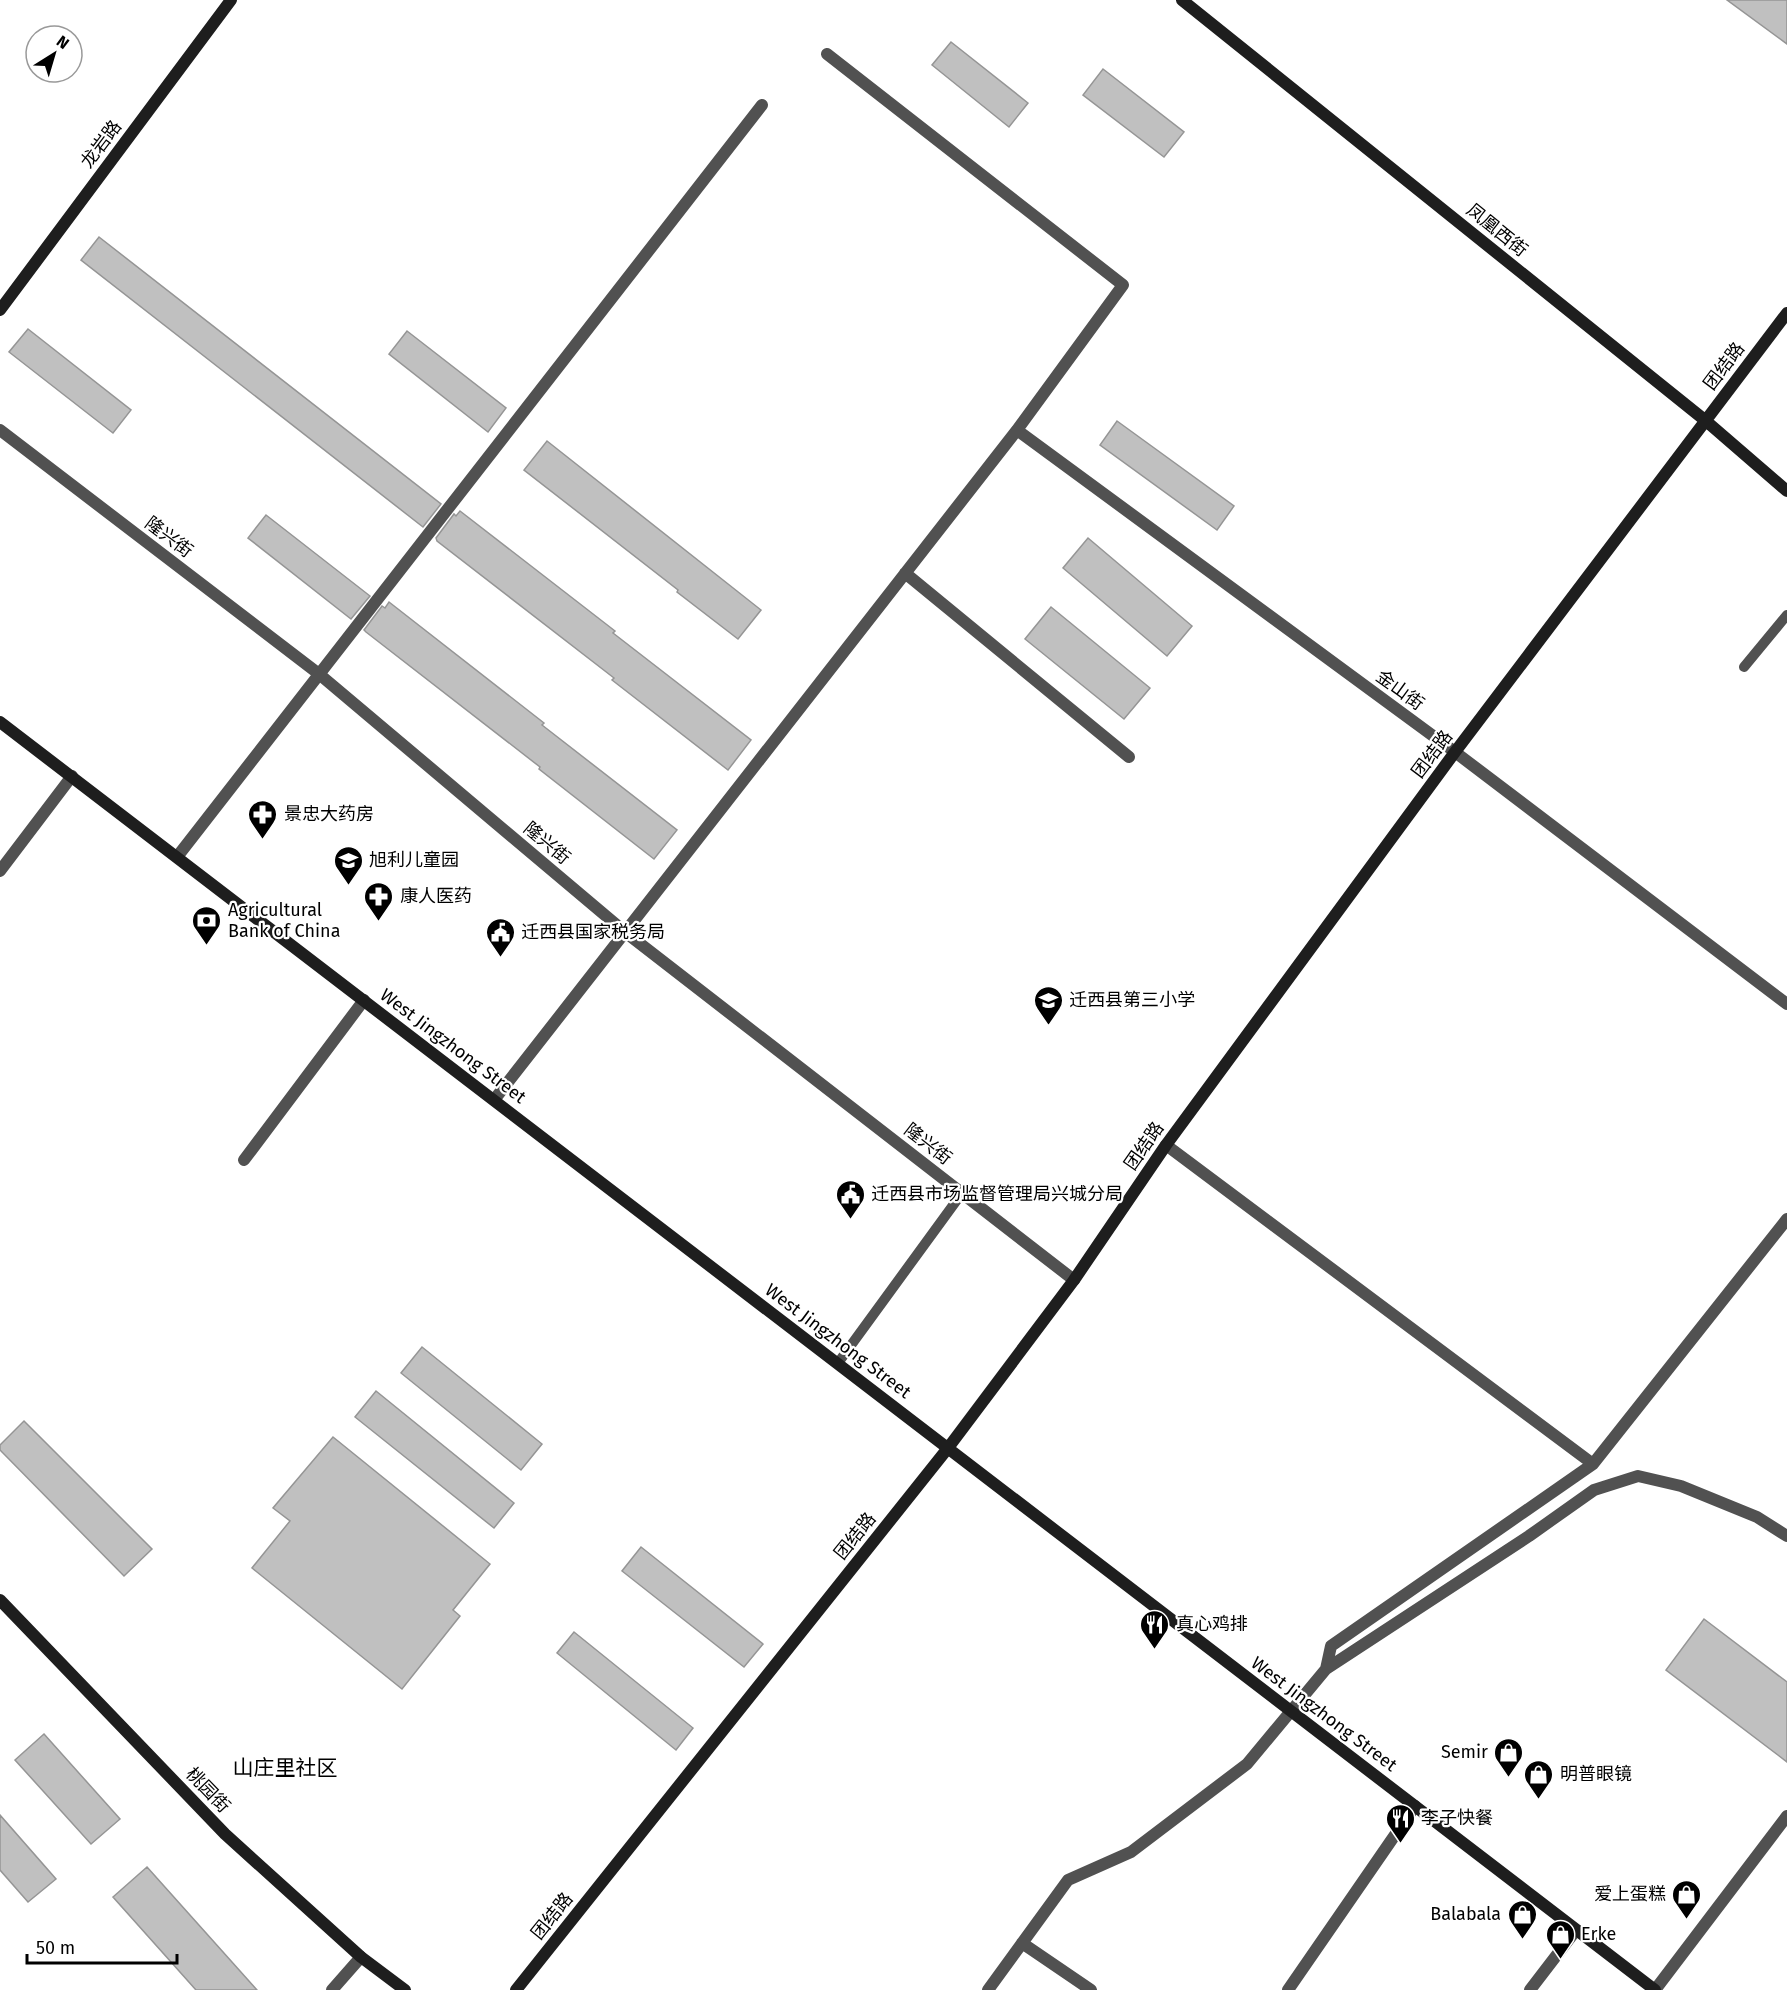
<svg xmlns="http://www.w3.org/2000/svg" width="1787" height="1990" viewBox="0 0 1787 1990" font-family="'Fira Sans','Noto Sans SC',sans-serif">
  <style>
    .building { fill: #c0c0c0; stroke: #959595; stroke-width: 1.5 }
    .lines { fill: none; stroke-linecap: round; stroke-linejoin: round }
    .lane { stroke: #515151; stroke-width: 10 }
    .street { stroke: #515151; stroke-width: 12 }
    .secondary { stroke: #1e1e1e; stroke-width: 12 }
    .labels { text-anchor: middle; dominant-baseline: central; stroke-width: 4.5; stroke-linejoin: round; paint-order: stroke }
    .street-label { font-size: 18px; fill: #000; stroke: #fff }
    .poi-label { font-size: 18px; fill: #000; stroke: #fff; text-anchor: start }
    .quarter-label { font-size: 21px; fill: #000; stroke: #fff }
  </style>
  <rect width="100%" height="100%" fill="#fff"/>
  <path class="building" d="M1727,0H1787V44Z
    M951,42L1028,103L1009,127L932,65Z
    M1103,69L1184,132L1164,157L1083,95Z
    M99,237L441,504L423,527L81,260Z
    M28,329L131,410L113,433L9,352Z
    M407,331L506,408L488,432L389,354Z
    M1117,421L1234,506L1217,530L1100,445Z
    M547,441L761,610L738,639L677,592L678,590L524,470Z
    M460,511L615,631L613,633L751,740L728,770L612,680L614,678L437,541L436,538L454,514L456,516Z
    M266,515L370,596L351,619L248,538Z
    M1088,538L1192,626L1167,656L1063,568Z
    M389,602L544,723L542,725L677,830L654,859L539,769L540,767L366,632L364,630L382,606L385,608Z
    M1051,607L1150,688L1124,719L1025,639Z
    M422,1347L542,1444L521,1470L401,1373Z
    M376,1391L514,1503L494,1528L355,1417Z
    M24,1421L152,1549L124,1576L0,1450V1445Z
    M333,1437L490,1564L453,1610L460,1616L402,1689L252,1568L290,1521L273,1508Z
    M641,1547L763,1644L744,1667L622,1571Z
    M1704,1619L1787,1682V1762L1666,1670Z
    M574,1632L693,1728L676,1750L557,1653Z
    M44,1734L120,1819L91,1844L15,1760Z
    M0,1815L56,1879L28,1902L0,1870Z
    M147,1867L257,1990H196L113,1897Z"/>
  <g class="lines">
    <path class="lane" d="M1744,667L1787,615
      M838,1363L962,1193"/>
    <path class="street" d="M0,430L319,674L625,932L1074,1280
      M1017,430L1455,752L1787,1004
      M905,573L1129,757
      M177,857L762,105
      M0,871L72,776
      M494,1100L1017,430L1123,285L827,54
      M1166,1145L1593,1464
      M244,1160L364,1000
      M1326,1669L1331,1646L1593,1464L1787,1219
      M1022,1943L1091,1990
      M332,1990L361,1957
      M988,1990L1068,1880L1131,1852L1247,1764L1326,1669L1529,1536L1594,1490L1638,1476L1681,1486L1757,1517L1787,1536
      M1288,1990L1415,1806
      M1530,1990L1576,1930
      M1655,1990L1787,1816"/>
    <path class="secondary" d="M1182,0L1706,421L1787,491
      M0,310L231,0
      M0,722L1655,1990
      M0,1600L225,1834L361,1957L405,1990
      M516,1990L948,1448L1074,1280L1166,1145L1455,752L1787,313"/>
  </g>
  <defs>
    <symbol id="pharmacy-pin" viewBox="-11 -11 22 30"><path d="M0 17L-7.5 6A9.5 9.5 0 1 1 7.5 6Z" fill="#000" stroke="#fff"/><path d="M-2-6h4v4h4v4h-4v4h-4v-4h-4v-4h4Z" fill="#fff"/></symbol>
    <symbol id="school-pin" viewBox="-11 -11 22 30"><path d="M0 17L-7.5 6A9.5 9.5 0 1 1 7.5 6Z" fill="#000" stroke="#fff"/><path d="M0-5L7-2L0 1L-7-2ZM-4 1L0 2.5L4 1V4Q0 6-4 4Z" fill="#fff"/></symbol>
    <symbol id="bank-pin" viewBox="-11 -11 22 30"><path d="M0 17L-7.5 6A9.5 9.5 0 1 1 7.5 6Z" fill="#000" stroke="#fff"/><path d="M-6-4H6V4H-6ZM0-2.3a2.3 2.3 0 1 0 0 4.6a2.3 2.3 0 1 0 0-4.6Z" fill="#fff"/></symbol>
    <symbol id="civic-pin" viewBox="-11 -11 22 30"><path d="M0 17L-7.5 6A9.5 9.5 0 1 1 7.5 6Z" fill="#000" stroke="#fff"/><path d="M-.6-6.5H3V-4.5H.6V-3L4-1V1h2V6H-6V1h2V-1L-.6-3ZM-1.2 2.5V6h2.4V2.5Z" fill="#fff"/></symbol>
    <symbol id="restaurant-pin" viewBox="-11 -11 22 30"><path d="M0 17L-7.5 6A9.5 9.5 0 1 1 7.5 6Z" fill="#000" stroke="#fff"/><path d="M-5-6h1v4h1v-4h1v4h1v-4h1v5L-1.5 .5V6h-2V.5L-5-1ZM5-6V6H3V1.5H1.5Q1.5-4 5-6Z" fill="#fff"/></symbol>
    <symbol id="shop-pin" viewBox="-11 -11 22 30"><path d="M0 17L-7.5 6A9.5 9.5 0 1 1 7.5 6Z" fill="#000" stroke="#fff"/><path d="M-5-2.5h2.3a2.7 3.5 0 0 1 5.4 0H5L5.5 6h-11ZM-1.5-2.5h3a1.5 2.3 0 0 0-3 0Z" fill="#fff"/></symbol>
  </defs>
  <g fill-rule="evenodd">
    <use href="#pharmacy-pin" x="246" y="798" width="33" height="45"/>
    <use href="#school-pin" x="332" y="844" width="33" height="45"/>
    <use href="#pharmacy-pin" x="362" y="880" width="33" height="45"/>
    <use href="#bank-pin" x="190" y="904" width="33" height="45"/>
    <use href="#civic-pin" x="484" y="916" width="33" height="45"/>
    <use href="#school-pin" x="1032" y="984" width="33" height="45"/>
    <use href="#civic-pin" x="834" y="1178" width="33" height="45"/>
    <use href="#restaurant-pin" x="1138" y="1608" width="33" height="45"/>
    <use href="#shop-pin" x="1492" y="1736" width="33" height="45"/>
    <use href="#shop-pin" x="1522" y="1758" width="33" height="45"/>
    <use href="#restaurant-pin" x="1384" y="1802" width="33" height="45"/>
    <use href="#shop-pin" x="1670" y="1878" width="33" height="45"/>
    <use href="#shop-pin" x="1506" y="1898" width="33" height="45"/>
    <use href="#shop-pin" x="1544" y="1918" width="33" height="45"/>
  </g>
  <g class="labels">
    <g class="street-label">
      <text transform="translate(101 144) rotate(-53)">龙岩路</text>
      <text transform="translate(1497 230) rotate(39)">凤凰西街</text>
      <text transform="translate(1724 366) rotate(-53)">团结路</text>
      <text transform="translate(169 537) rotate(37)">隆兴街</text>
      <text transform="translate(1400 690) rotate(36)">金山街</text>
      <text transform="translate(1432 754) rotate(-53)">团结路</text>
      <text transform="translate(547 843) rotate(40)">隆兴街</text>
      <text transform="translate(453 1046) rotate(37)">West Jingzhong Street</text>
      <text transform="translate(928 1144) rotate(38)">隆兴街</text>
      <text transform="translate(1144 1146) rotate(-55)">团结路</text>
      <text transform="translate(838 1341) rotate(37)">West Jingzhong Street</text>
      <text transform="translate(855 1536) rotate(-51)">团结路</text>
      <text transform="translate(1324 1714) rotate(37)">West Jingzhong Street</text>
      <text transform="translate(208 1790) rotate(46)">桃园街</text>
      <text transform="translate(552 1916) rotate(-51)">团结路</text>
    </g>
    <g class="poi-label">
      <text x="284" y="814">景忠大药房</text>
      <text x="369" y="860">旭利儿童园</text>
      <text x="400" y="896">康人医药</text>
      <text x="228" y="910">Agricultural<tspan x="228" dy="21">Bank of China</tspan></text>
      <text x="521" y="932">迁西县国家税务局</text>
      <text x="1069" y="1000">迁西县第三小学</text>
      <text x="871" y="1194">迁西县市场监督管理局兴城分局</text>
      <text x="1176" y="1624">真心鸡排</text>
      <text x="1488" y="1752" text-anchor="end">Semir</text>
      <text x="1560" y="1774">明普眼镜</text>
      <text x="1421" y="1818">李子快餐</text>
      <text x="1666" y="1894" text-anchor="end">爱上蛋糕</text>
      <text x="1501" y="1914" text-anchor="end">Balabala</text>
      <text x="1581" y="1934">Erke</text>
    </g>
    <g class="quarter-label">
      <text x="285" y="1768">山庄里社区</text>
    </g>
  </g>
  <g transform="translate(54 54) rotate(37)"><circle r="28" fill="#ffffff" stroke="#999999" stroke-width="1.5"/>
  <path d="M0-4.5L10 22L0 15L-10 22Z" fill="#000000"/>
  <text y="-9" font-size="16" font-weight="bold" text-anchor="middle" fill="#000000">N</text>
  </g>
  <path d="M27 1954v9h150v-9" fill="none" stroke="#000000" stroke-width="3"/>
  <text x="36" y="1954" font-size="18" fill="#000000" stroke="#ffffff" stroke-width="4.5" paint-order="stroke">50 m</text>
</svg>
